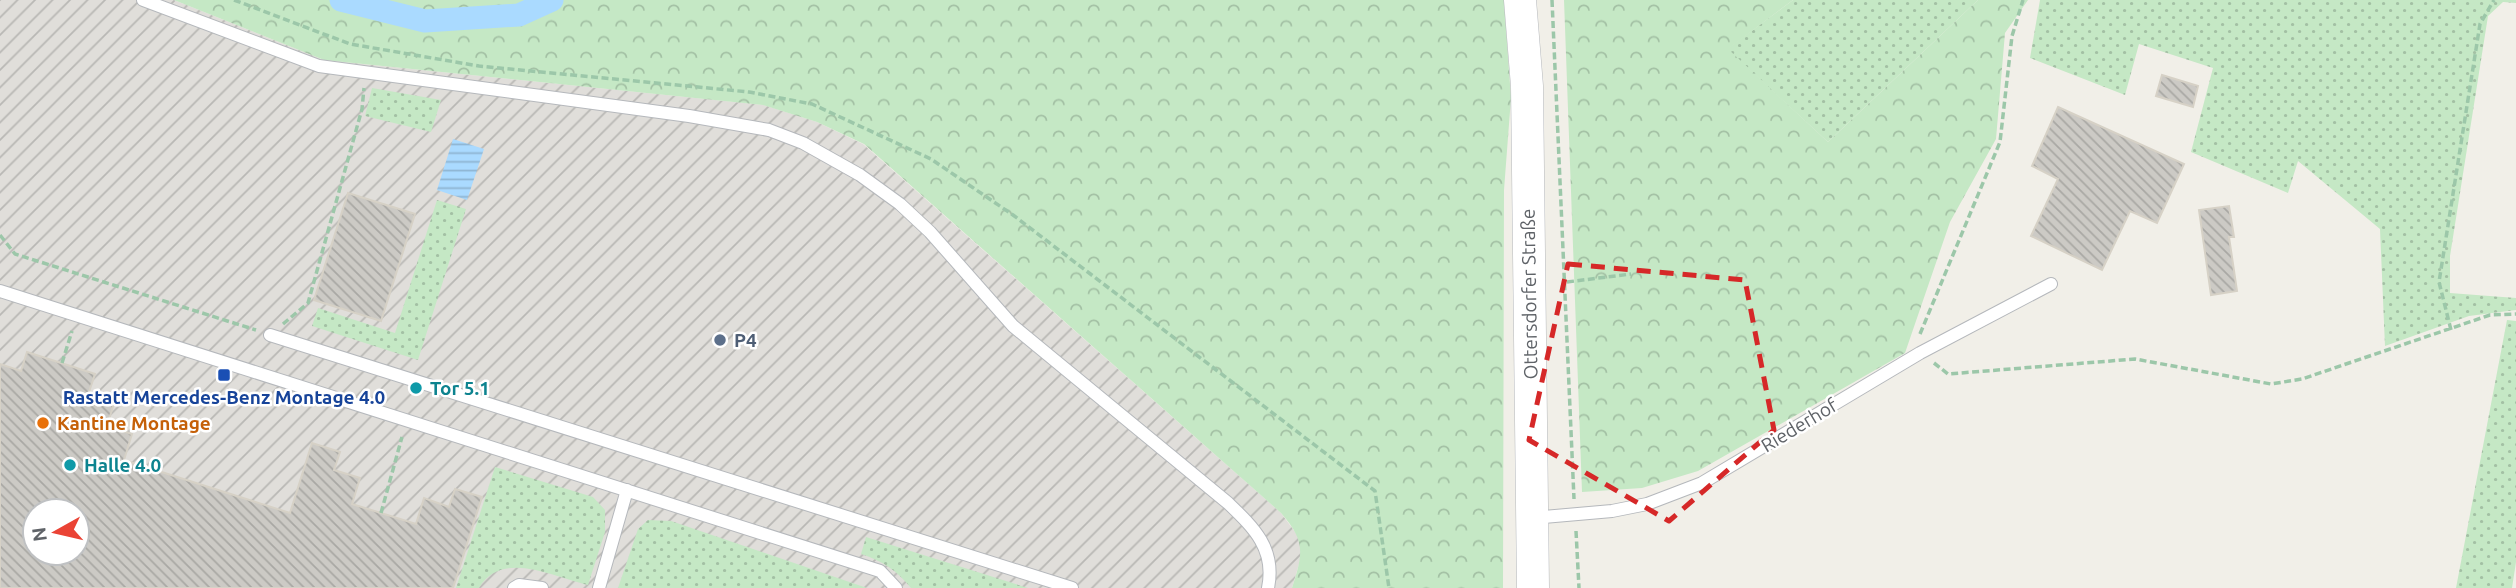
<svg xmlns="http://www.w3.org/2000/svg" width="2516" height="588" viewBox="0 0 2516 588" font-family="Ubuntu,sans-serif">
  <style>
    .industrial { fill: url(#industrial-furrows); fill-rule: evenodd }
    .green { fill: url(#green-dots) }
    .forest { fill: url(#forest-crowns) }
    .water { fill: url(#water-rules) }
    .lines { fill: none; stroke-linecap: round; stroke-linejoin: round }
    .canal { stroke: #aadaff; stroke-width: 23 }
    .building { fill: url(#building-back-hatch); stroke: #d6d1c6; stroke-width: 2; fill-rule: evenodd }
    .service-casing { stroke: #b5b8bc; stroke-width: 14 }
    .tertiary-casing { stroke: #b5b8bc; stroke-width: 33 }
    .path { stroke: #9cc7a9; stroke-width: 3.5; stroke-dasharray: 7 3.5; stroke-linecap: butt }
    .service { stroke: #fff; stroke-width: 12 }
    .tertiary { stroke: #fff; stroke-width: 32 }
    .marked { fill: none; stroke: #d62828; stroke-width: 5; stroke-dasharray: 14 9; stroke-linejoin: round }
    .service-dot { fill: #5c6f8a; stroke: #fff; stroke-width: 2.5 }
    .transit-dot { fill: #1a4fb4; stroke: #fff; stroke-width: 2.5 }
    .culture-dot { fill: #0f9aa8; stroke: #fff; stroke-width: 2.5 }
    .food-dot { fill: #e8710a; stroke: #fff; stroke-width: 2.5 }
    .labels { text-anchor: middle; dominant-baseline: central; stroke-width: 5; stroke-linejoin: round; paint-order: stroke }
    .street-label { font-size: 19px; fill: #5f6368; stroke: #fff }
    .service-label { font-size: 19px; font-weight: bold; fill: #4e5e75; stroke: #fff; text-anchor: start }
    .culture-label { font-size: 19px; font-weight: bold; fill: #0d838f; stroke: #fff; text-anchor: start }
    .transit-label { font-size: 19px; font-weight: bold; fill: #164399; stroke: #fff }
    .food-label { font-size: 19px; font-weight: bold; fill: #c56008; stroke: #fff; text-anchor: start }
  </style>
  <defs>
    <pattern id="industrial-furrows" width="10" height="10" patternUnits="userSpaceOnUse" patternTransform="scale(1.75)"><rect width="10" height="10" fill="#e0deda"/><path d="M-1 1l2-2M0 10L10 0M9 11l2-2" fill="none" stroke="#b9b8b5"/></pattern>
    <pattern id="green-dots" width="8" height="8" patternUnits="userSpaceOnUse" patternTransform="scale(1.75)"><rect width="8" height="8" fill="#c5e8c5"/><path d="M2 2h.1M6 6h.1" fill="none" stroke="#a3c0a4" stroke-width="1.8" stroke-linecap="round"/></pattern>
    <pattern id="forest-crowns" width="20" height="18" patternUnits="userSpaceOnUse" patternTransform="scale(1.75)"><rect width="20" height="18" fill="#c5e8c5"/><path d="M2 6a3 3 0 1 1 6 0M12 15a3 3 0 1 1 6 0" fill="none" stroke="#a3c0a4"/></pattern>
    <pattern id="water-rules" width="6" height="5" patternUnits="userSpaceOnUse" patternTransform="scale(1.75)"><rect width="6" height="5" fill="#aadaff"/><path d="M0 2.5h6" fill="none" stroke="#8eb4d2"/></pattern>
    <pattern id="building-back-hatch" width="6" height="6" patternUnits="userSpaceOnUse" patternTransform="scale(1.75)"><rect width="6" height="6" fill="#cccac5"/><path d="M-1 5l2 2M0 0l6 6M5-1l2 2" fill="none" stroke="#a9a8a4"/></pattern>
  </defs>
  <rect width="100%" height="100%" fill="#f1efe8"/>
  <path class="industrial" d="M0,0H174L324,60L764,105L817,122L863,144L1281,513L1301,540V557L1292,588H0ZM35,511H77V553H35Z"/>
  <path class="green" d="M1793,0H1978L1828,142L1727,49Z
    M2040,0H2516V3L2503,2L2488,16L2450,256V293L2516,298V310L2469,316L2385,346L2380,229L2298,161L2288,193L2191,152L2213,68L2139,44L2125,95L2030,58Z
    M372,88L441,100L431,132L365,116Z
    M437,200L466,209L418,360L312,326L318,308L395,333Z
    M2507,320L2516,321V562L2512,588H2456Z
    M495,467L593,497L605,510V532L588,585C553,577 502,549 479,588H456Z
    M648,520L671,521L867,588H618L638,529Z
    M866,537L1028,588H911C897,571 883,561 861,554Z"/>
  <path class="forest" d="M174,0H1504L1511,98L1504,190L1503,588H1292C1303,554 1306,541 1281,513L864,144L817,122L763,105L324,60Z
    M1564,0H1793L1728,49L1828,142L1978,0H2028L2005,33L1996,139L1950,222L1905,353L1698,471L1642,488L1582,492Z"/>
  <path class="water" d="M453,139L484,149L467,200L437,190Z"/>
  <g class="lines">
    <path class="canal" d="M341,0L425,21L519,15L552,0"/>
  </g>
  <path class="building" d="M2162,75L2198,86L2193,107L2156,96Z
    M2058,107L2184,164L2157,223L2130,211L2102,270L2031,236L2058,179L2032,166Z
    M348,193L415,214L381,321L314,300Z
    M2229,206L2234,237H2229L2237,291L2211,295L2199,210Z
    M27,352L95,374L89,392L115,400L107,426L132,434L124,460L290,513L312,443L340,452L334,470L360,478L352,504L381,513L416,524L424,498L449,507L455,489L482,497L453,588H0V364L21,371ZM35,511H77V553H35Z"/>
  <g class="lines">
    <defs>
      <path id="service" d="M143,0L319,66L689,116L769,130L803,143L860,175L900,204L930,232L1013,326L1228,503C1254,528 1276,549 1268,588
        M0,291L880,571L896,588
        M270,335L1072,588
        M1532,518L1612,511L1647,504L1702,483L1920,353L2051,284
        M514,588L519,585L542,588
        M599,588L627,490"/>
      <path id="tertiary" d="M1520,0L1527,86L1533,588"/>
    </defs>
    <use href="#service" class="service-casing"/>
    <use href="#tertiary" class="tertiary-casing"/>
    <path class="path" d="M234,0L350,44L479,66L749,92L812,104L931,159L1013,215L1375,491L1389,588
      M1552,0L1574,499
      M0,235L15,254L256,330
      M1567,282L1631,274
      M283,324L308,303L362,109L364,88
      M2451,330L2439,282L2480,24L2494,0
      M1920,334L2000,142L2012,36L2023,0
      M62,363L72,331
      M1934,363L1948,374L2135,359L2271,384L2302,379L2490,315L2516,314
      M381,513L402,437
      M1576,531L1579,588"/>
    <use href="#service" class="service"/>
    <use href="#tertiary" class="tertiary"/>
  </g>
  <path class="marked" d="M1568,264L1745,280L1774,430L1669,521L1529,440Z"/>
  <circle class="service-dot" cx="720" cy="340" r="7"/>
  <rect class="transit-dot" x="217" y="368" width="14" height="14" rx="3.5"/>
  <g class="culture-dot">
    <circle cx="416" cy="388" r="7"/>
    <circle cx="70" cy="465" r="7"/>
  </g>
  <circle class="food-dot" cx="43" cy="423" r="7"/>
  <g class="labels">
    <g class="street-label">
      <text transform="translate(1529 294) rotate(-91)">Ottersdorfer Straße</text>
      <text transform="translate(1799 425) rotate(-31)">Riederhof</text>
    </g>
    <g class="service-label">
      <text x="734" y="340">P4</text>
    </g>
    <g class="culture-label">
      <text x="430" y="388">Tor 5.1</text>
      <text x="84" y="465">Halle 4.0</text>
    </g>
    <g class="transit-label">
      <text x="224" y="397">Rastatt Mercedes-Benz Montage 4.0</text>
    </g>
    <g class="food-label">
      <text x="57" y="423">Kantine Montage</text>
    </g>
  </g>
  <g transform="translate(56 532) rotate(262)"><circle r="33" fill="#ffffff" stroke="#bfc1c3" stroke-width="2"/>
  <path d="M0-5L12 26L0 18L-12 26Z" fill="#ea4335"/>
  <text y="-10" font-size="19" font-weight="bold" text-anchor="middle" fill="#5f6368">N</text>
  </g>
</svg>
